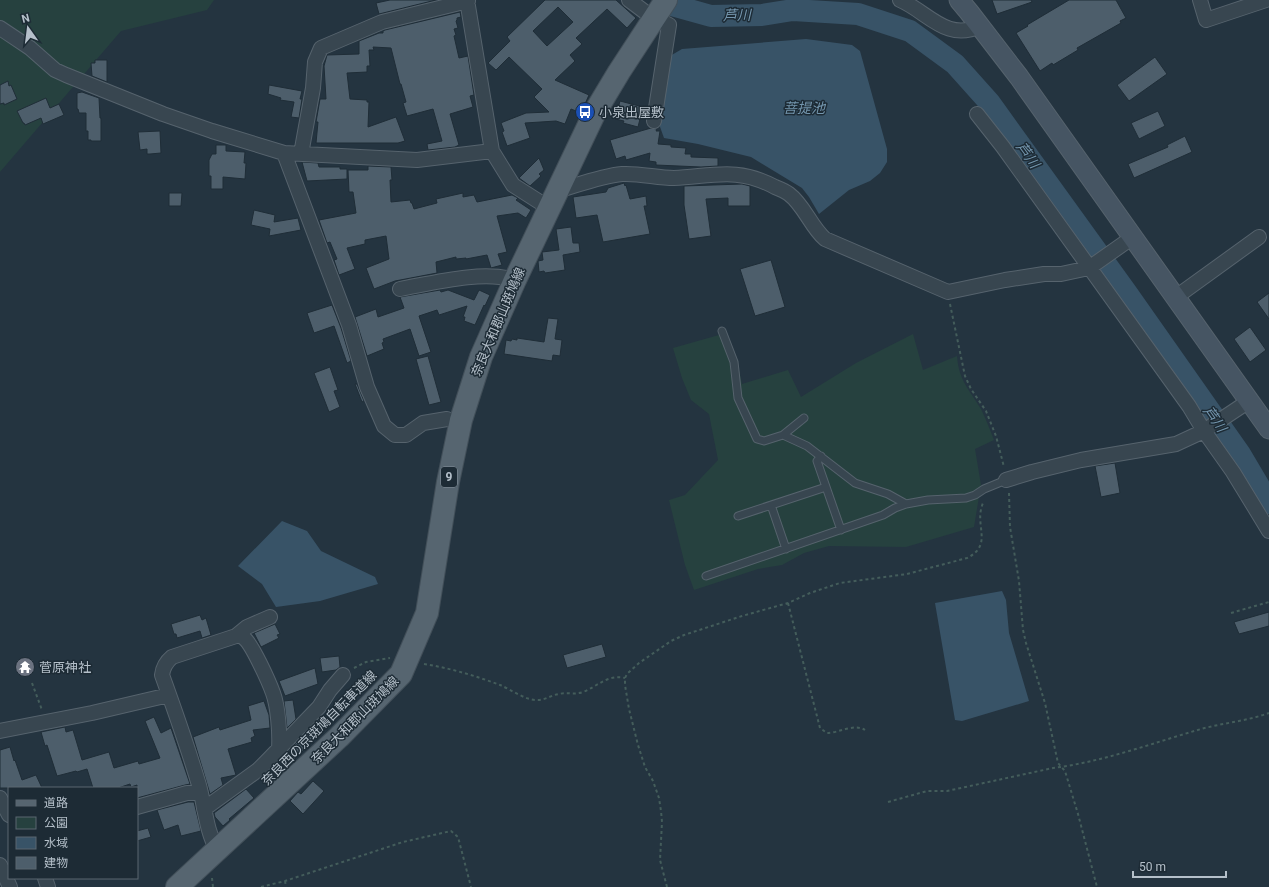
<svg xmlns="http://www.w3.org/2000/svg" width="1269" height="887" viewBox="0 0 1269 887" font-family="Roboto,'Noto Sans JP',sans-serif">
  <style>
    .green { fill: #26413f }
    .water { fill: #385367 }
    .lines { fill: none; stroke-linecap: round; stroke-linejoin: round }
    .river { stroke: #385367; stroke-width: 22 }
    .building { fill: #4d5e6b; stroke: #1f2d37; fill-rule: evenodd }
    .lane-casing { stroke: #56636d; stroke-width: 9 }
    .street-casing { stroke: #56636d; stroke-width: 16 }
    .secondary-casing { stroke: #56636d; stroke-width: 21 }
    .primary-casing { stroke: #424f59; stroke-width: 24 }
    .path { stroke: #445d5b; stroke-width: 2; stroke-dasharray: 3 3; stroke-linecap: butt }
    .lane { stroke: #384650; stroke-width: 7 }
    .street { stroke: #384650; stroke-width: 14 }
    .secondary { stroke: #465563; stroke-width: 19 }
    .primary { stroke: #566570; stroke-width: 22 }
    .labels { text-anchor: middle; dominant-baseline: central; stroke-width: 3; stroke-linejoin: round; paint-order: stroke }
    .shield { fill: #1d2b35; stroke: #87939d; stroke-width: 1 }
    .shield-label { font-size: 12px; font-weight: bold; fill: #b5c0ca }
    .poi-label { font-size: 13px; fill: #b5c0ca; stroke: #1d2b35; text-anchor: start }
    .street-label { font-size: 13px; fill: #b5c0ca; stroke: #1d2b35 }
    .water-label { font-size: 14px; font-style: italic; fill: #7496ae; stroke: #1d2b35 }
  </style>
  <rect width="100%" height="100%" fill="#243440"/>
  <path class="green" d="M0,0H214L207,10L121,31L0,172Z
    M726,333L737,361L742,384L788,370L801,397L856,363L913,334L923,370L957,356C959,381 969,389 981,409C986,419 990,430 994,440L975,449L981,485L974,527L906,547L829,546L804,553L782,565L758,569L694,590L685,565L669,500L685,495L718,460L709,414L691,400L682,378L673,348Z"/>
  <path class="water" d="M806,39L852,45L860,51L887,149V162L880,173L870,181L849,190L819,214L809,197L802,188L751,157L698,144L664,138L659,124L670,56L682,49Z
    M282,521L307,531L321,551L375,577L378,584L320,601L276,607L262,584L238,566Z
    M1002,591L1006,600L1009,633L1029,701L962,721L955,720L935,603Z"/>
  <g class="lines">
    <path class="river" d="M664,0L675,6L711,16L762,15L793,10L858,14L910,31L955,64L989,102L1126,292L1240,454L1269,503"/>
  </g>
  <path class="building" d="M390,0H436L379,14L376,3Z
    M545,0H616L636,18L627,28L607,9L576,38L582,44L570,55L575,61L555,80L589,95L581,113L571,109L565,124L556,121L525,123L530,138L507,146L502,132L504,131L501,123L503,122L526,113L549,112L534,97L542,89L509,57L496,70L488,63L510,41L507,37ZM558,7L573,22L547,46L533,31Z
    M992,0H1031L1032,2L997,14Z
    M1069,0H1116L1126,18L1120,21L1121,23L1077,48L1078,50L1053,65L1052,63L1040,71L1016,33L1028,26L1027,25Z
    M460,12L461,17L457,18V20L456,21L458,28L454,29L456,35L454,36L459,58L468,56L474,95L470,96L473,107L450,114L459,145L455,147L428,150L427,144L442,141L433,109L407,116L403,103L406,102L401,84H400L391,48L373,47L374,50H369L370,66H367V72L347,73L350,99L367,100V102H369L368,127L396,117L405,141L398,143H316L318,122H316L320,99H326L324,66L327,55L359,54V41L379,33H383V31L385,30Z
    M1155,57L1167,74L1129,101L1117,85Z
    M95,60H107V82L92,76L91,63H95Z
    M8,81L9,86L11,85L17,99L4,105V103L0,104V85Z
    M269,85L302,91L300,99H302L299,118L291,117L294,102L280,100L281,98L268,94Z
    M82,92L99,98L100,118H101V141H91V140H88V131H86V113H79L78,109H77V93Z
    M46,98L50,108L59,104L64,115L43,124L41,118L25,125L24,123H23L17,111Z
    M620,101L643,107L638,127L623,123L624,121L615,119Z
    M1158,111L1165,126L1139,139L1131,123Z
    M651,128L657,129L656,131H660L658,144L671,145V147L686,148L685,154H691V157L718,158V166L701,167L656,165V162L649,161L650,153L626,160L625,156L616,159L610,140Z
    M160,131L161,153L150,154H147V149L140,150L138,132Z
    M1185,136L1192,152L1134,178L1128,164L1168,147L1167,145Z
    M216,145H226V151L245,152L244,163H246L245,179L223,177V189H211V176H209V160L212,154H216Z
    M539,158L544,170L539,174L541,176L530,186L519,178Z
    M302,162L318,163L319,167H340V169H347V179L307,181Z
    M368,166L391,167L392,180H390L391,202L410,200L411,203H412L414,209L437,203L436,199L463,193V197L474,195L477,202L512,195L518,198L516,200L531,210L526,218L518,213L497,216L507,252L498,254L502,265L491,268L487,255L466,259V258L456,259V257L436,262L437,273L395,281L374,289L366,268L389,259L386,236L365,240V244L347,248L355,269L339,275L334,260L337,259L330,242L327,243L319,220L356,213L353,192H349L348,170H368Z
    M624,183L625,186L626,185L630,199L646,196L647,206H644L650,234L603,242L597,215L576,218L573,197L606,192L608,188Z
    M742,184L750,186V206H728V198L706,199L711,236L689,239L684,205V186Z
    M169,193H182L181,206H169Z
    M254,210L275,215L274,222L298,218L301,230L269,236L270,229L251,225Z
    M571,227L573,243H579L580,252L563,255L565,270L545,273L544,271L539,272L538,261L543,260L542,252L559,250L556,229Z
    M771,260L785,307L755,316L740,269Z
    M440,290L441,292L448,290L474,300L479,290L490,295L485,306L484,305L475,325L464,321L465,317H463L467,306L439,315L437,310L419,316L431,352L419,356L410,329L383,339L384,342L382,343L384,349L367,356L355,317L376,309L378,317L404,308L400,297Z
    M1269,293V319L1257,302Z
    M332,305L341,328L351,361L347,363L334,326L314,333L307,313Z
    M548,318L558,319L555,339L562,340L560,356L553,355L552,361L504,354L506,340L511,341L512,339L517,340V338L544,342Z
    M1250,327L1266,350L1250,362L1234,339Z
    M428,356L441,402L429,405L416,359Z
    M330,367L338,390L334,391L340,407L329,412L314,373Z
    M355,384H357L364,401L362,402Z
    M1115,463L1120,493L1101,497L1095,466Z
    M1269,612V626L1239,634L1234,622Z
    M200,615L202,620L206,618L211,635L202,638L200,631L177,638L176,634H174L171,624Z
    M275,624L280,634L277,635L279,638L261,647L254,633Z
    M602,644L606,657L567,668L563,655Z
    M339,656L340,667L336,670L322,672L320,658Z
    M315,668L318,684L285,696L279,681Z
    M293,700L296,719L287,728L284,701Z
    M264,701L269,715L270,728L253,730L255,736L251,738L252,742L228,749L236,775L221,778L223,785L210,794L193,737L219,727L220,730L251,720L248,706Z
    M322,716L330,724L291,763L289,750Z
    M154,717L161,733L171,728L190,784L185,785L137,798V785L131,787L130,784L118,788H93L87,769L77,772L76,771L57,776L47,745L45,746L41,732L65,727L66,732L73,730L82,760L109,752L114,768L138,761L139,764L160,758L145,721Z
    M10,747L14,761L15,760L22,780L36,775L42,788H0V750Z
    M313,781L324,791L303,814L290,801L298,792L301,794Z
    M246,789L254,798L229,819L230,820L223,826L215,817L214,813Z
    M188,802H194L201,831L181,836L178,825L164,830L157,810Z
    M148,828L151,837L137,841V831Z"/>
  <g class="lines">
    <defs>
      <path id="lane" d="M722,331L734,362L738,398L757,439L764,441L783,435L807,446L855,483L888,494L906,504
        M783,435L804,418
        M821,456L817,461L841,530
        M771,505L786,549
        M738,516L826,487
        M706,576L883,515L895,508L906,504L928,500L966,498L975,495L984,489L1006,480"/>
      <path id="street" d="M467,0L492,151L513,185L549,208
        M629,0L645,12L669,25L654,121
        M900,0C928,12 946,42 980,26
        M1200,0L1206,20L1266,0
        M0,28L30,48L55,70L66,75L163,114L212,131L284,153L417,160L492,151
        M977,114L1003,147L1189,406L1204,431L1233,472L1269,531
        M284,153L349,325L367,387L384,426L395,435H406L423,423L447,419
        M301,154L313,88L315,62L321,48L382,22L468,1
        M557,191C578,185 601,176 622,174C640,173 657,178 674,178C714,176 738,167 775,187C780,189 785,191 789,194C804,205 811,227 825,239L948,292L1005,280L1044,274H1061L1089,268L1133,237
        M400,289C433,283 482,270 515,280
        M1176,297L1259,237
        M1006,480L1032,472L1081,460L1176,444L1204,431L1249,401
        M236,636C239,636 241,635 244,638C252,644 269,682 273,693C278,706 280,734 279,749
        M0,731L92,713L169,695
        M0,798L9,815
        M137,807L187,793H201
        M204,809L258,770L269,759L319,707L330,690L343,675
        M217,850C206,830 205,807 199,785C188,748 175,711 162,675C163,667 166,662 172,657L236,636L247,627L270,617
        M0,865L10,887
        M45,878L48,887"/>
      <path id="secondary" d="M959,0L969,12L1019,77L1269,429"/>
      <path id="primary" d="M177,887L339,737L401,674L427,613L448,482L461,420L481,357L515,280L595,112L619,72L666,0"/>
    </defs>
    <use href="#lane" class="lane-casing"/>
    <use href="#street" class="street-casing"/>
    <use href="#secondary" class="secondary-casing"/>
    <use href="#primary" class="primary-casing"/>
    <path class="path" d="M950,304L965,376L971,389L986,411L996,436L1004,467
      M1009,493L1010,527L1019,581L1023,630L1026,643L1045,703L1058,763L1065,771L1078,814L1097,887
      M788,603L820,728L827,733C839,733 854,723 865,730
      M1231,613L1269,602
      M424,664C450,668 476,676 500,685C510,689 525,700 536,700C544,701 551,695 559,694C567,692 575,695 583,692C598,686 608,674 625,678
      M354,668L366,662L390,658
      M32,683L42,710
      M888,802L927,791H947L1053,768C1102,762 1153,743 1201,729C1223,723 1247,721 1269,713
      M212,878L213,887
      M285,881L286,887
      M261,887L285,881L403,842L451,831L458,837L471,887
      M667,887L660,860L662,822L661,811L659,798L653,781L645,767L638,745L629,709L625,685V678L627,674L639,663L671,641L684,635L742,616L788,603L810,593L840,583L907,574L967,558C995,544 972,524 984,501"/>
    <use href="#lane" class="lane"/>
    <use href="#street" class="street"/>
    <use href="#secondary" class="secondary"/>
    <use href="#primary" class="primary"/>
  </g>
  <defs>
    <symbol id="bus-disc" viewBox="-11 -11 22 22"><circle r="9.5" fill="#1a4fb4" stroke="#1d2b35"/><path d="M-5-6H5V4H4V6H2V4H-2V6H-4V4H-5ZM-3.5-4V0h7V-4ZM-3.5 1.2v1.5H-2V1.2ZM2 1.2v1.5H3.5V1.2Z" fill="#fff"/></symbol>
    <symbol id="temple-disc" viewBox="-11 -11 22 22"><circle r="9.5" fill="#6b7280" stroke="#1d2b35"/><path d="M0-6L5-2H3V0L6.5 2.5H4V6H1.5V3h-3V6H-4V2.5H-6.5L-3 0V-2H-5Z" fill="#fff"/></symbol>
  </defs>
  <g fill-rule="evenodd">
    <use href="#bus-disc" x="574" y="101" width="22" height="22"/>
    <use href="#temple-disc" x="14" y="656" width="22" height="22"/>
  </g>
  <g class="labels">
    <rect class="shield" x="441" y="467" width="16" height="20" rx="3"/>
    <g class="shield-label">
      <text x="449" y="477">9</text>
    </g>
    <g class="poi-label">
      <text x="599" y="112">小泉出屋敷</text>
      <text x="39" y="667">菅原神社</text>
    </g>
    <g class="street-label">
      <text transform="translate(498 322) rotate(-67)">奈良大和郡山斑鳩線</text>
      <text transform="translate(355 720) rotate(-45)">奈良大和郡山斑鳩線</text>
      <text transform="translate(319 728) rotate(-45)">奈良西の京斑鳩自転車道線</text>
    </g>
    <g class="water-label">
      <text transform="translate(737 15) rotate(-1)">芦川</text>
      <text x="804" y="108">菩提池</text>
      <text transform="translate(1028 155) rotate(54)">芦川</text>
      <text transform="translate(1215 419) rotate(55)">芦川</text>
    </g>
  </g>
  <rect x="8" y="787" width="130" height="92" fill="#1d2b35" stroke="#5a6771"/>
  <rect x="16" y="800" width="20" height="6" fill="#566570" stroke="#5a6771"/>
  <text x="44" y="807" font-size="12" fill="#b5c0ca">道路</text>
  <rect x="16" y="817" width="20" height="12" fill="#26413f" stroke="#5a6771"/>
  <text x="44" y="827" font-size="12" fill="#b5c0ca">公園</text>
  <rect x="16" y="837" width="20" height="12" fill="#385367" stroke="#5a6771"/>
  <text x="44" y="847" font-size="12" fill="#b5c0ca">水域</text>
  <rect x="16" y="857" width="20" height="12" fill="#4d5e6b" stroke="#5a6771"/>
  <text x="44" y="867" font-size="12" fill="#b5c0ca">建物</text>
  <g transform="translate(28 28) rotate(346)" stroke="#1d2b35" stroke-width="3" paint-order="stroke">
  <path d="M0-3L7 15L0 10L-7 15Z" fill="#b5c0ca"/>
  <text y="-6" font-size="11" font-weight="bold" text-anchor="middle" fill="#b5c0ca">N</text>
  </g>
  <path d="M1133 871v6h93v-6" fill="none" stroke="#b5c0ca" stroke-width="2"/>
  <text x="1139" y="871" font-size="12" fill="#b5c0ca" stroke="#1d2b35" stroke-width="3" paint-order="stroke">50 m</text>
</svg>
